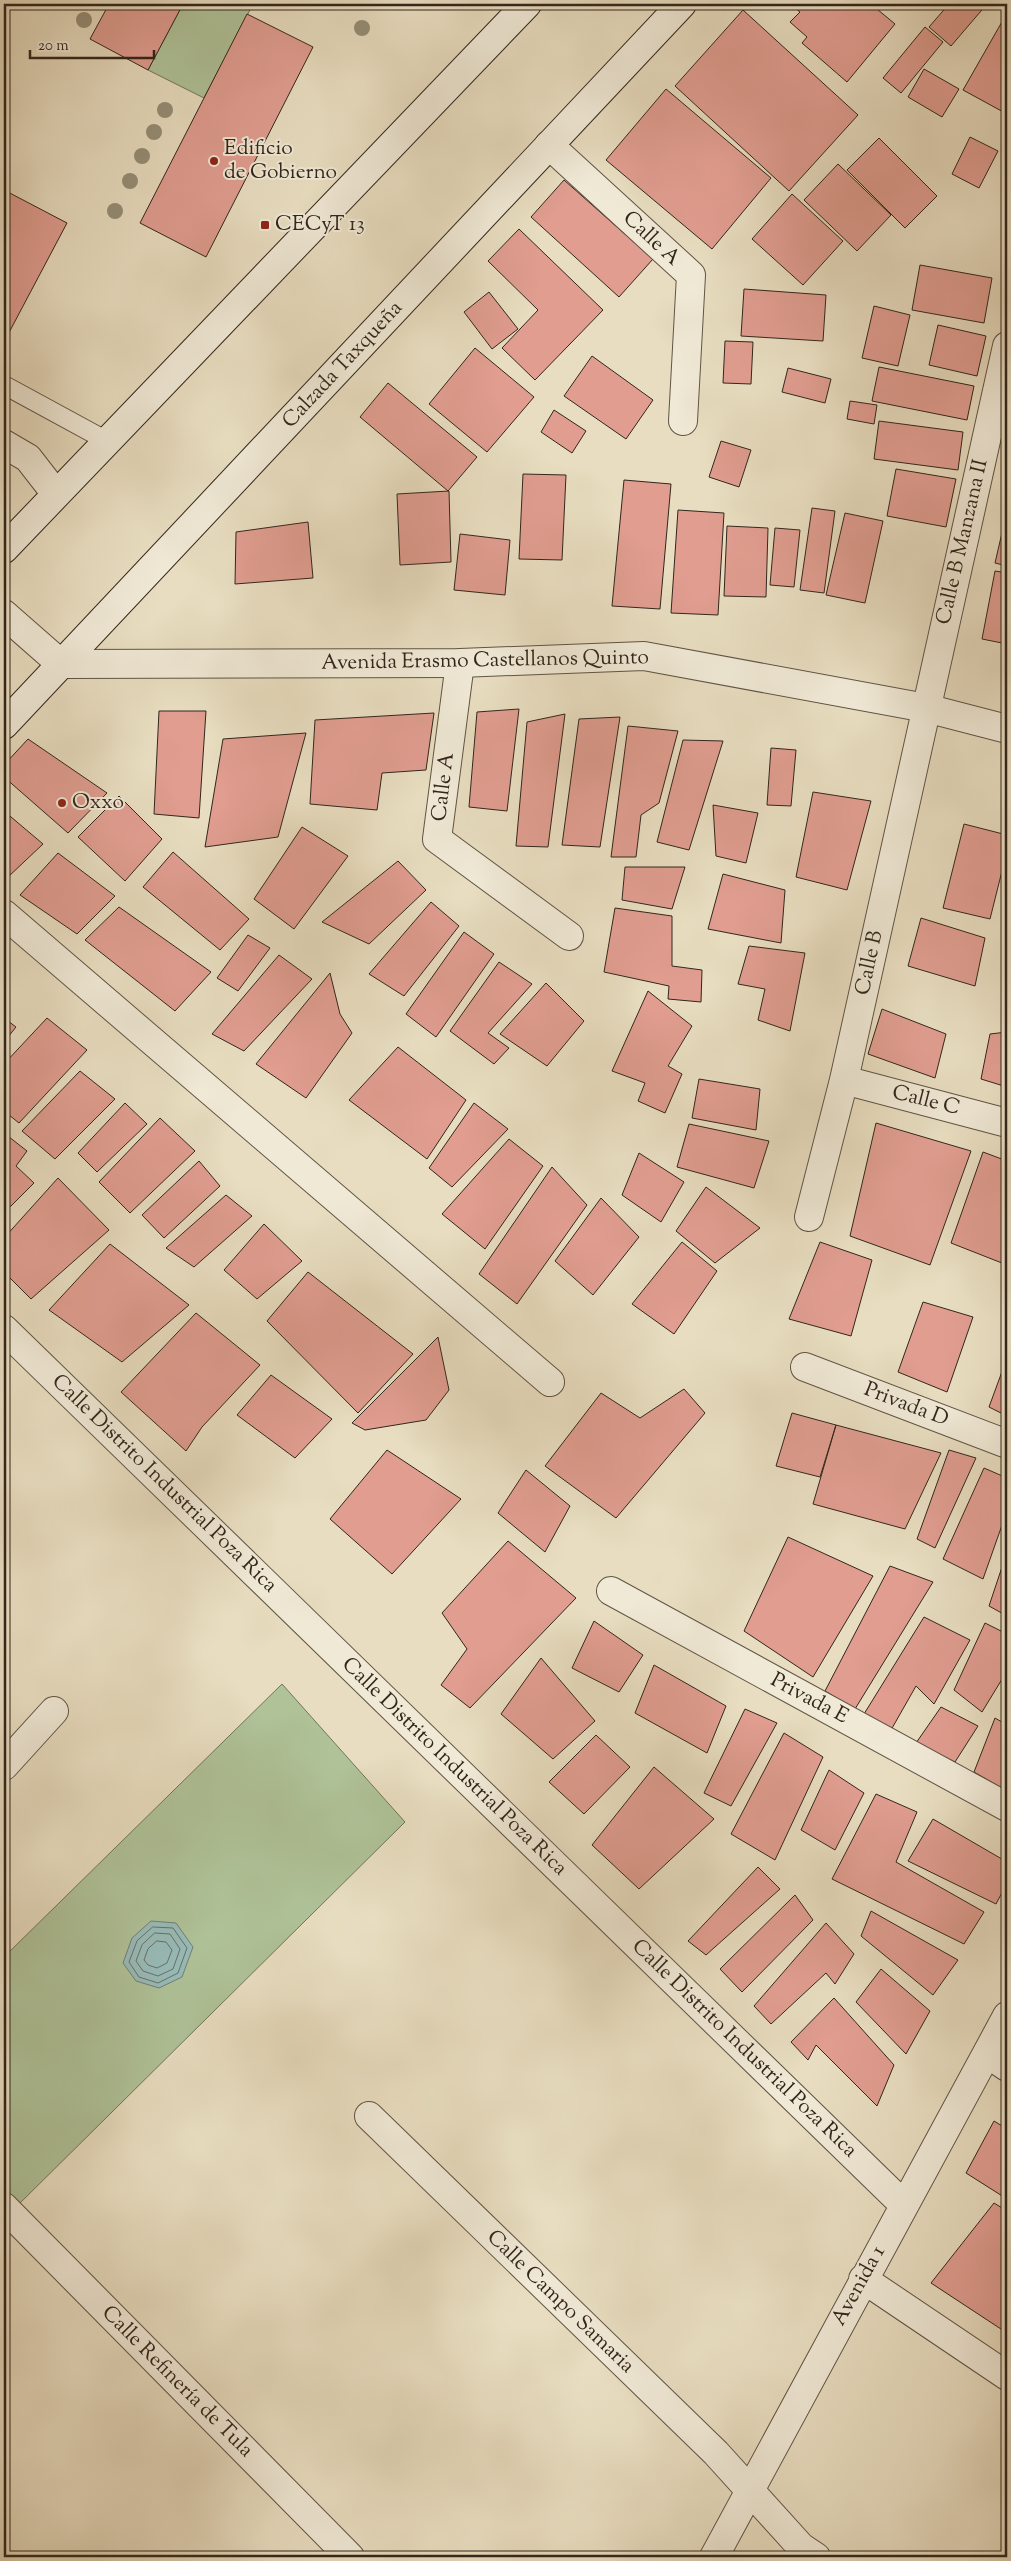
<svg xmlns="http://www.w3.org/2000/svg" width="1011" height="2561" viewBox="0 0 1011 2561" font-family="'Sorts Mill Goudy',serif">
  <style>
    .green { fill: #afc298; stroke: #70745a }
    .water { fill: #98bbb8; stroke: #6f7f7a }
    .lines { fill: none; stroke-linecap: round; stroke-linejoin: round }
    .shore { stroke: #65706a; stroke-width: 1 }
    .building { fill: #e09d90; stroke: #32261c }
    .service-casing { stroke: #605445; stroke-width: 20 }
    .minor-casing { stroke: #605445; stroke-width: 30 }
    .tertiary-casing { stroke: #605445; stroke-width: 30 }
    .secondary-casing { stroke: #32261c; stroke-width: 30 }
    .service { stroke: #f0e9d6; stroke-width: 18 }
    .minor { stroke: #f0e9d6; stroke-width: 28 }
    .tertiary { stroke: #f0e9d6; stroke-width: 28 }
    .secondary { stroke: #f0e9d6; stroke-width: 28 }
    .tree { fill: #958e77 }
    .poi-dot { fill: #8f2418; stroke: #f0e9d6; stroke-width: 2 }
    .labels { text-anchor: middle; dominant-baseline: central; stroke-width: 4; stroke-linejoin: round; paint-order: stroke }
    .poi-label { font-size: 21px; fill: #32261c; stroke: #f0e9d6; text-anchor: start }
    .street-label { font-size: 21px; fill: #32261c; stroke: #f0e9d6 }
  </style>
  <rect width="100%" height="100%" fill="#e8ddc0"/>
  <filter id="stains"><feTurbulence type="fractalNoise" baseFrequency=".004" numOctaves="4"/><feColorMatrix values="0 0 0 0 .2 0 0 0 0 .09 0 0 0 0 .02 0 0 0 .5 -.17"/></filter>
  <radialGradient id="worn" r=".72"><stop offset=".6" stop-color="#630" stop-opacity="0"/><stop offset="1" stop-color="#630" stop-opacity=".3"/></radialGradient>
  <path class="green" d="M183,4H253L204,98L148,70Z
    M282,1684L405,1822L14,2209L4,2197V1957Z"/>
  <path class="water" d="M151,1921L176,1923L193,1947L182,1977L159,1988L136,1981L123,1963L132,1938Z"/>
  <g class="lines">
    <path class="shore" d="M153,1927L173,1928L187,1948L178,1973L158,1983L139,1977L129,1962L137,1941Z
      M155,1933L170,1934L180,1949L173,1969L158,1976L143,1971L136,1961L142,1945Z
      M157,1941L166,1942L172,1950L167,1963L157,1968L148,1965L144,1960L148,1949Z"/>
  </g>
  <path class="building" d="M109,4H183L148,70L90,39Z
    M790,4H871L895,24L847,82L802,43L807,37L790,22L800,12Z
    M923,4H936L930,10Z
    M949,4H987L951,46L929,27Z
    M743,10L858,115L789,191L675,86Z
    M1007,13V114L963,90Z
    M247,14L313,47L206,257L140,223Z
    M925,27L943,42L901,93L883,78Z
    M924,69L959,89L942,117L908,97Z
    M666,89L771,178L712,249L606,160Z
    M970,137L998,151L979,188L952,174Z
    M879,138L937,196L905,228L847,170Z
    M838,164L891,215L857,251L804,200Z
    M564,180L653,259L619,297L531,217Z
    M4,190L67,223L4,342Z
    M792,194L843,241L803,285L752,239Z
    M519,229L603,310L535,380L502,348L538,310L488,261Z
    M920,265L992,278L984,323L912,310Z
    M744,289L826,295L823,341L741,336Z
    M489,292L518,329L492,349L464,312Z
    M874,306L910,315L898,366L862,358Z
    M938,325L986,336L977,376L929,365Z
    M725,341L753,342L751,384L723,383Z
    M475,348L534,397L487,452L429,404Z
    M592,356L653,400L626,439L564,396Z
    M879,367L974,386L967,420L872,401Z
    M788,368L831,379L825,403L782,392Z
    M388,383L477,457L448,491L360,417Z
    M850,401L877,405L874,424L847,419Z
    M554,410L586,431L572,453L541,432Z
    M879,421L963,432L958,470L874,459Z
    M721,441L751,450L739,487L709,477Z
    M896,469L956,479L946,527L887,516Z
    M523,474L566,475L562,560L519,559Z
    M624,480L671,484L660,609L612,606Z
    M449,491L451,562L400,565L397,494Z
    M812,508L835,511L824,593L800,590Z
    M678,510L724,513L718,615L671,613Z
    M1007,511V566L995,563Z
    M845,513L883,521L865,603L826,595Z
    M308,522L313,578L235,584L236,532Z
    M727,526L768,528L766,597L724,596Z
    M775,528L800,530L794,587L770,585Z
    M460,534L510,540L505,595L454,590Z
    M995,571L1007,573V644L982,639Z
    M519,709L507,811L469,807L477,712Z
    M159,711H206L199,818L154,814Z
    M434,713L426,770L382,773L377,810L310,804L315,720Z
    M565,714L548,847L516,846L527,722Z
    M620,717L600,847L562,845L579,719Z
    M628,726L678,731L659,803L641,815L636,857H611Z
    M306,733L278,837L205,847L223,739Z
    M28,739L107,793L68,833L4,777V765Z
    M683,740L723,741L689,850L657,842Z
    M771,748L796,750L791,806L767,805Z
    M813,792L871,801L847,890L796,877Z
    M119,796L162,839L125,881L78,837Z
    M713,805L758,813L746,863L716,856Z
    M4,811L43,844L7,878L4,875Z
    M964,824L1007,835V851L990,919L943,908Z
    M302,827L348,856L294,929L254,899Z
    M173,852L249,919L220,950L143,887Z
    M58,853L115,896L77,934L20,895Z
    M398,861L426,890L369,944L322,922Z
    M625,867H685L672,909L622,900Z
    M723,874L785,890L781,943L708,929Z
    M431,902L459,926L404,996L369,974Z
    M119,907L211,972L175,1011L85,940Z
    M615,908L672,916V966L702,970L701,1002L668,999L669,986L604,972Z
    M921,918L985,938L975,986L908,966Z
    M464,932L494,954L436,1037L406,1014Z
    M248,935L270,948L238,991L217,978Z
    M749,946L805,953L790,1031L758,1020L765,989L738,984Z
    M279,955L312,979L244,1051L212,1034Z
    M499,962L532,984L488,1033L509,1048L494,1064L450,1031Z
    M330,973L340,1014L352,1033L306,1098L256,1064Z
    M546,983L584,1021L547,1066L500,1034Z
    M648,991L692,1026L668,1066L682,1074L665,1113L638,1101L645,1083L612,1071Z
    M882,1009L946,1034L935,1078L868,1054Z
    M4,1018L16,1027L4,1042Z
    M47,1018L87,1050L19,1123L4,1111V1064Z
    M1007,1032V1087L981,1079L990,1034Z
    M398,1047L466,1100L427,1159L349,1100Z
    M80,1071L115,1099L55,1159L22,1131Z
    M699,1079L760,1089L756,1130L692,1118Z
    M125,1103L147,1124L97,1172L78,1153Z
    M474,1103L508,1129L452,1187L429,1168Z
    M160,1118L195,1151L130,1213L99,1182Z
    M876,1123L971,1151L930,1265L850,1236Z
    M689,1124L769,1141L754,1188L677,1167Z
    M4,1133L27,1151L16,1166L34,1183L4,1213Z
    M509,1139L543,1166L485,1249L442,1214Z
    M983,1152L1007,1161V1265L951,1243Z
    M639,1153L684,1182L661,1222L622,1195Z
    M199,1161L220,1186L164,1238L142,1215Z
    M552,1167L587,1205L517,1304L479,1274Z
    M58,1178L109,1230L31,1299L4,1272V1238Z
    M706,1187L760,1228L715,1263L676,1231Z
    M226,1195L252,1216L194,1267L166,1248Z
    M601,1198L639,1237L593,1295L555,1261Z
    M264,1224L302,1261L257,1299L224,1270Z
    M682,1242L717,1271L674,1334L632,1304Z
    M820,1242L872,1260L851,1336L789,1319Z
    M110,1244L189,1305L122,1362L49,1310Z
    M308,1272L413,1354L358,1413L267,1321Z
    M923,1302L973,1317L947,1392L898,1372Z
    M196,1313L260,1365L202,1427L186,1451L121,1392Z
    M438,1337L449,1390L426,1420L365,1430L352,1423Z
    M1007,1358V1416L989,1407Z
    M271,1375L332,1419L295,1458L237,1415Z
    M684,1389L705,1413L616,1518L545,1466L601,1393L640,1418Z
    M792,1413L836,1425L820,1477L776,1466Z
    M836,1425L941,1453L905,1529L813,1504Z
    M387,1450L461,1499L392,1574L330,1519Z
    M949,1450L976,1458L935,1548L917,1539Z
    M984,1468L1007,1478V1511L983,1579L943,1559Z
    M526,1470L570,1506L545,1552L498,1513Z
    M788,1537L873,1576L813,1677L744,1631Z
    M508,1541L576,1598L470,1708L441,1685L467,1649L442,1613Z
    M1007,1552V1616L989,1606Z
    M890,1566L933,1582L855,1709L825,1691Z
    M924,1617L970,1640L934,1704L916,1686L891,1730L864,1714Z
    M594,1621L643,1655L619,1692L572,1668Z
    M985,1623L1007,1634V1671L982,1712L954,1690Z
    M541,1658L595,1721L553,1759L501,1714Z
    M654,1665L726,1706L707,1753L635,1713Z
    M941,1707L978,1726L955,1762L916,1743Z
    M745,1709L777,1723L731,1806L704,1793Z
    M995,1718L1007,1725V1791L974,1772Z
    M784,1733L823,1757L775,1860L731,1834Z
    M596,1735L630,1767L584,1814L549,1782Z
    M654,1767L714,1819L639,1889L592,1845Z
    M829,1770L864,1793L835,1850L801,1830Z
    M876,1794L917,1812L896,1862L984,1912L964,1944L832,1879Z
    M933,1819L1007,1862V1883L996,1904L908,1861Z
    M758,1867L780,1889L706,1955L688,1941Z
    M795,1895L813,1920L742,1992L720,1969Z
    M871,1911L958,1960L933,1995L861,1936Z
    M826,1923L854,1954L835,1984L826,1973L771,2024L754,2006Z
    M881,1969L930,2011L906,2054L856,2002Z
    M834,1998L894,2065L877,2106L816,2045L808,2060L791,2042Z
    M994,2121L1007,2129V2199L966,2173Z
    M994,2203L1007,2211V2333L931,2283Z"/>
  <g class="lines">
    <defs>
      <path id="service" d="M4,385L107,441"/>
      <path id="minor" d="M549,145L691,275L683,421
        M4,444L28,458L56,494
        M460,663L437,839L569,936
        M4,914L550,1382
        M844,1080L1007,1123
        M809,1217L844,1080L1007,346
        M4,1329L904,2205
        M805,1367L1007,1444
        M611,1591L1007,1807
        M4,1766L54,1711
        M988,2054L1007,2067
        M369,2116L716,2453L801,2547L816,2557
        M4,2207L350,2557
        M863,2279L1007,2376
        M714,2557L1007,2016"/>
      <path id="tertiary" d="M4,614L61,664L460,663L644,656L926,708L1007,729"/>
      <path id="secondary" d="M4,549L527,4
        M4,725L682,4"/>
    </defs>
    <use href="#service" class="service-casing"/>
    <use href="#minor" class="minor-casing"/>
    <use href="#tertiary" class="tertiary-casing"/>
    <use href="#secondary" class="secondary-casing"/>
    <use href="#service" class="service"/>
    <use href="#minor" class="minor"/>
    <use href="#tertiary" class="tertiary"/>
    <use href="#secondary" class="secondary"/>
  </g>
  <g class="tree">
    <circle cx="84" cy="20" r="8"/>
    <circle cx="362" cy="28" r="8"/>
    <circle cx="165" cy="110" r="8"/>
    <circle cx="154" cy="132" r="8"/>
    <circle cx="142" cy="156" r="8"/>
    <circle cx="130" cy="181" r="8"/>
    <circle cx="115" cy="211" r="8"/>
  </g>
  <g class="poi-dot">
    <circle cx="214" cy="161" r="5"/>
    <rect x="260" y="220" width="10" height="10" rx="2.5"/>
    <circle cx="62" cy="803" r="5"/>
  </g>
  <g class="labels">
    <g class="poi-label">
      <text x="224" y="149">Edificio<tspan x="224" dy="24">de Gobierno</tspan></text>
      <text x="275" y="225">CECyT 13</text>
      <text x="72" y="803">Oxxo</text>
    </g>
    <g class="street-label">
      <text transform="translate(651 239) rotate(43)">Calle A</text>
      <text transform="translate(343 365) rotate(-47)">Calzada Taxqueña</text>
      <text transform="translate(963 542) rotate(-77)">Calle B Manzana II</text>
      <text transform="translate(485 661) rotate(-1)">Avenida Erasmo Castellanos Quinto</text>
      <text transform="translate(444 787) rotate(-83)">Calle A</text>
      <text transform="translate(870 963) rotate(-78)">Calle B</text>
      <text transform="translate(926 1101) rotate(14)">Calle C</text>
      <text transform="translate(906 1405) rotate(21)">Privada D</text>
      <text transform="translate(164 1484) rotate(44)">Calle Distrito Industrial Poza Rica</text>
      <text transform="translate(809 1699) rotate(28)">Privada E</text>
      <text transform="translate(454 1767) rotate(44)">Calle Distrito Industrial Poza Rica</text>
      <text transform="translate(744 2049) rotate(44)">Calle Distrito Industrial Poza Rica</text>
      <text transform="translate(859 2286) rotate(-61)">Avenida 1</text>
      <text transform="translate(560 2302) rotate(44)">Calle Campo Samaria</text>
      <text transform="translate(177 2382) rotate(45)">Calle Refinería de Tula</text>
    </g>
  </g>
  <rect width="1011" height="2561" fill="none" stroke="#e8ddc0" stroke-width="20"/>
  <rect x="5" y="5" width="1001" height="2551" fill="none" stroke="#32261c" stroke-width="2.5"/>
  <rect x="10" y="10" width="991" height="2541" fill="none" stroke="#32261c"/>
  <path d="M30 50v8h124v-8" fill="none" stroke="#32261c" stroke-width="2.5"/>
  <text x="38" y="50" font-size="15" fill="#32261c" stroke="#f0e9d6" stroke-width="4" paint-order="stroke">20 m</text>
  <rect width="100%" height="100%" filter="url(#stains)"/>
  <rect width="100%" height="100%" fill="url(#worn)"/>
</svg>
